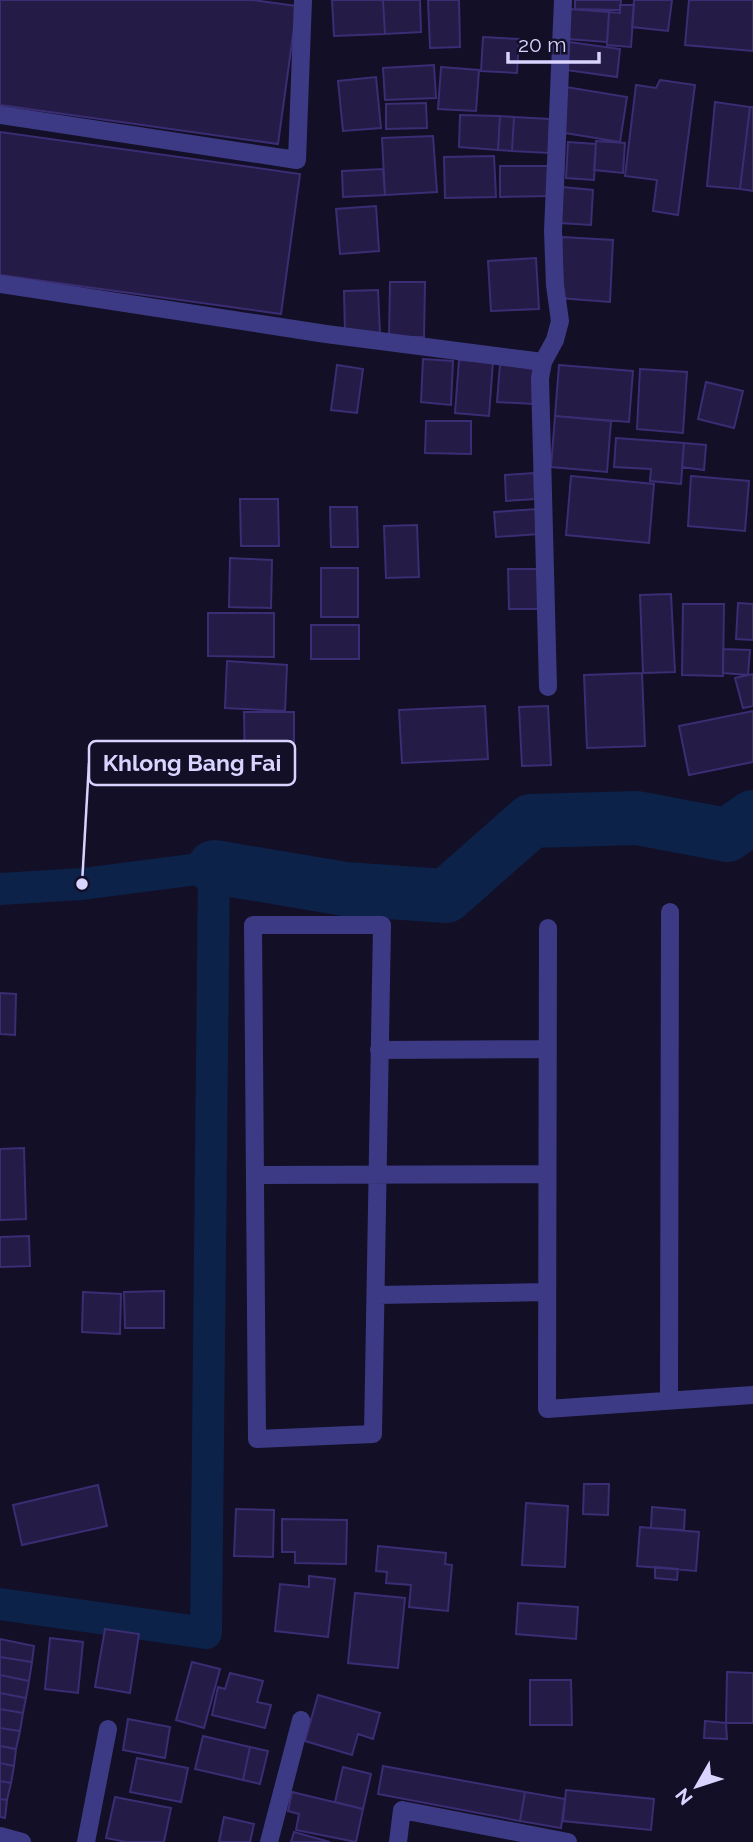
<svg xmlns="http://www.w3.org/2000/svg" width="753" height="1842" viewBox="0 0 753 1842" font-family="Raleway,sans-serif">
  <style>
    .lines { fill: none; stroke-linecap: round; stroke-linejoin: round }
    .canal { stroke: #0c2248; stroke-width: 32 }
    .river { stroke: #0c2248; stroke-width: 54 }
    .building { fill: #241b47; stroke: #3b2d73; stroke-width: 2 }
    .minor { stroke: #3d3a85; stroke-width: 18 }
    .leader { fill: none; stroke: #d9d4ff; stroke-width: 2.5 }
    .callout-dot { fill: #d9d4ff; stroke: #130f26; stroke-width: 2.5 }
    .callout { fill: #130f26; stroke: #d9d4ff; stroke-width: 2.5 }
    .callout-label { font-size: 23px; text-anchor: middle; font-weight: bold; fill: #d9d4ff }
  </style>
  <rect width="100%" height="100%" fill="#130f26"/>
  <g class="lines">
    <path class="canal" d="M0,889L82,884L214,867L206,1633L0,1604"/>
    <path class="river" d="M214,867L345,889L446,896L531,821L637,818L727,835L753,817"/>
  </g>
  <path class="building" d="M0,0H253L297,6L278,144L0,105Z
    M332,0H383L385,34L334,36Z
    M383,0H420L421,32L385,34Z
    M428,0H459L460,47L430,48Z
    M575,0H621L620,10L575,9Z
    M634,0H672L668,31L632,27Z
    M689,0H753V51L685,45Z
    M620,5H634L631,47L607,45L609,12L620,13Z
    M569,9L609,12L607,42L567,39Z
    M483,37L519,39L517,73L481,71Z
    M569,42L620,49L617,77L566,70Z
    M434,65L436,98L385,100L383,68Z
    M441,67L479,70L476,111L438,109Z
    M376,77L381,128L343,131L338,81Z
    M660,80L695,85L678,215L653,211L657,180L625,176L636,85L656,88Z
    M566,87L627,97L620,142L559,132Z
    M715,102L750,107L740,189L707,186Z
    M426,103L427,128L386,129V104Z
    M750,107H753V191L740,189Z
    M460,115L500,116L498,150L459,147Z
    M500,116L514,117L512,151L498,150Z
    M514,117L550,119L549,153L512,151Z
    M0,132L300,174L281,314L0,275Z
    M433,136L437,192L385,195L382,138Z
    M596,141L625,143L623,173L594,170Z
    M568,142L596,144L594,180L566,178Z
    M494,156L496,197L445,198L444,157Z
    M500,166H550L551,196L500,197Z
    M383,169L385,195L343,197L342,171Z
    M562,187L593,190L591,225L560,223Z
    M376,206L379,251L340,254L336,209Z
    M562,237L613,240L610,302L559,298Z
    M536,258L539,309L491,311L488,261Z
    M390,282H425L424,337H389Z
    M378,290L380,334H345L344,291Z
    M423,359L453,361L451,405L421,402Z
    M459,360L493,362L489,416L455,413Z
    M500,364L535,366L533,404L497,402Z
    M337,365L363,369L357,413L331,410Z
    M559,365L633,371L629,422L555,416Z
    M640,369L687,372L683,433L637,429Z
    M706,382L743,391L734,428L698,419Z
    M555,416L611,421L607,472L551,467Z
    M426,421H471V454L425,453Z
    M616,438L684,443L681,484L650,481L651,469L614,467Z
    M684,443L706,445L704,470L682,467Z
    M534,473L535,499L506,501L505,475Z
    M571,476L654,484L649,543L566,535Z
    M691,476L749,481L745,531L688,526Z
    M240,499H278L279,546H241Z
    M330,507H357L358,547H331Z
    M537,509L539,534L496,537L494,512Z
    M417,525L419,577L386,578L384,526Z
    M230,558L272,560L271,608L229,607Z
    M321,568H358V617H321Z
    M508,569H539V609H509Z
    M671,594L675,672L643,673L640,595Z
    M738,603L753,604V640L736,639Z
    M683,604H724L723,676L682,675Z
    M208,613H274V657L208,656Z
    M311,625H359V659H311Z
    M723,649L750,650L748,675L723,673Z
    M227,661L287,665L285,711L225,708Z
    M642,673L645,746L587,748L584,675Z
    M753,674V706L743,708L735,678Z
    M485,706L488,759L402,763L399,710Z
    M548,706L551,765L522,766L519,707Z
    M753,711V762L689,775L679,726Z
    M244,712H294V776H245Z
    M0,993L16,994L15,1035L0,1034Z
    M24,1148L26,1219L0,1220V1149Z
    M29,1236L30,1266L0,1267V1237Z
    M164,1291V1328H125L124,1292Z
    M83,1292L121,1294L120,1334L82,1332Z
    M584,1484H609L608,1515L583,1514Z
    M98,1485L107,1526L22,1545L13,1505Z
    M526,1503L568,1506L565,1567L522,1565Z
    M652,1507L685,1510L684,1530L651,1528Z
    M236,1509L274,1510L273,1557L234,1556Z
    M282,1519L347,1520L346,1564L295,1563V1552H282Z
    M640,1527L699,1532L696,1571L637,1566Z
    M378,1546L446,1553L445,1564L452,1565L448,1611L409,1607L411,1585L386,1583L387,1572L376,1571Z
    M655,1567L678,1569L677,1580L655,1578Z
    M309,1576L335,1579L328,1637L275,1631L280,1584L309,1587Z
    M355,1593L405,1598L398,1668L348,1663Z
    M518,1603L578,1607L576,1639L516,1634Z
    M105,1629L139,1634L130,1693L95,1687Z
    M50,1638L83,1642L78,1693L45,1689Z
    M0,1639L34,1646L32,1662L0,1657Z
    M0,1657L32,1662L29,1681L0,1675Z
    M192,1662L220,1669L204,1728L176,1720Z
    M727,1672L753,1673V1723H726Z
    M230,1673L263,1681L257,1702L271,1705L265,1728L212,1715L218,1687L225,1689Z
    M0,1675L29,1681L26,1698L0,1693Z
    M530,1680H571L572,1725H530Z
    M0,1693L26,1698L23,1713L0,1709Z
    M318,1695L380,1713L373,1739L358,1734L352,1755L305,1741Z
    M0,1709L23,1713L20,1731L0,1728Z
    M128,1719L170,1727L165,1758L123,1750Z
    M705,1721L726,1723L727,1739L704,1738Z
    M0,1728L20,1731L16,1749L0,1746Z
    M203,1736L250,1747L243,1780L195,1769Z
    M0,1746L16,1749L14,1766L0,1763Z
    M250,1747L268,1751L260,1784L243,1780Z
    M137,1758L188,1768L181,1802L130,1792Z
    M0,1763L14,1766L11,1783L0,1781Z
    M383,1766L525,1792L520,1821L378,1794Z
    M343,1767L371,1774L363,1809L335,1802Z
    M0,1781L11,1783L7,1800L0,1799Z
    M566,1790L654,1799L651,1830L563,1821Z
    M292,1792L363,1809L356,1842L296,1830L299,1814L288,1811Z
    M525,1792L565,1799L561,1828L520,1821Z
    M115,1797L171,1808L164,1842H126L106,1838Z
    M0,1799L7,1800L5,1818L0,1817Z
    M224,1817L254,1824L250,1842H219Z
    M294,1832L330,1842H291Z"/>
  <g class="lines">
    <path class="minor" d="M0,115L297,160L303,0
      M0,284L326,334L543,362
      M548,687L540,378L543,362L555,340L560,321L555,285L553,231L563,0
      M253,925H382L373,1434L257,1439Z
      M548,928L547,1409L753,1395
      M379,1050L548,1049
      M255,1175L547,1174
      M376,1295L547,1292
      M669,1400L670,912
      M0,1836L22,1842
      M86,1842L108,1729
      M269,1842L301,1720
      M398,1842L402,1810L568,1842"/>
  </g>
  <path class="leader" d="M82 884L89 763"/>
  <circle class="callout-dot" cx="82" cy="884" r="7"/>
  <rect class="callout" x="89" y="741" width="206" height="44" rx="7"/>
  <g class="callout-label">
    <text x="192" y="771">Khlong Bang Fai</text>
  </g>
  <g transform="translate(697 1786) rotate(231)" stroke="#130f26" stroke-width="5" paint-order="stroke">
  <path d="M0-5L12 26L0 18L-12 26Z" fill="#d9d4ff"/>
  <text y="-10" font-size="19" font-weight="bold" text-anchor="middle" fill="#d9d4ff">N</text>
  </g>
  <path d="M508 52v10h91v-10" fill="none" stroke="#d9d4ff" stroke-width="3.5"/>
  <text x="518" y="52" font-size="21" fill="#d9d4ff" stroke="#130f26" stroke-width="5" paint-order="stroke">20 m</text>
</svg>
